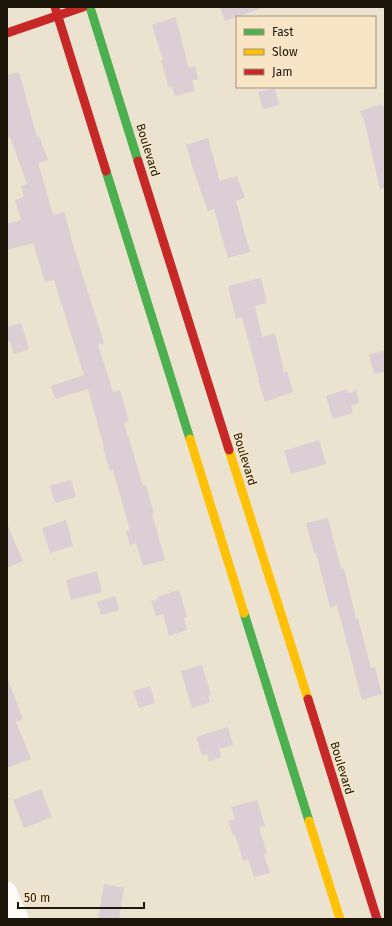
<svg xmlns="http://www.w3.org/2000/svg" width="392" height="926" viewBox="0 0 392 926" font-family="'Fira Sans',sans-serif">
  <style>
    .building { fill: #ddcdd4 }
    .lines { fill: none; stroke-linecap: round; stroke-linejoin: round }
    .street { stroke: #fcfbf8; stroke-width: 19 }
    .fast { stroke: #4caf50; stroke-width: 9 }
    .slow { stroke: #ffc107; stroke-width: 9 }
    .jam { stroke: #c62828; stroke-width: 9 }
    .labels { text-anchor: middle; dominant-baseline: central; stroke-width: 3; stroke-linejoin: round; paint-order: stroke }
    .street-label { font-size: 12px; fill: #1d170b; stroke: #f7e5c5 }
  </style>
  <rect width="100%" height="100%" fill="#ece2d0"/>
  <path class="building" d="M220,7H260V9L225,21Z
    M175,17L182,39H181L189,68L195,66L198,79L192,81L195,91L175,96L172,87L169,88L161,60H163L152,25Z
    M19,72L37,137L39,136L48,160L38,163L53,215L64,212L74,248L104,343L98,345L113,392L120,390L129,421L124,423L143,486L146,485L154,514H152L165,560L143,566L136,543L130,545L126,531L130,530L113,470L110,471L103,447H104L88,389L55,399L51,386L84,375L54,280L45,282L33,243L7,250V224L21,220L15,200L24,197L21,186L27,184L10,137L7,138V75Z
    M275,88L279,105L263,109L258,92Z
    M382,104L385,112V188L380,189L365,124L360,111Z
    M208,138L220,181L237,176L245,198L236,201L250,252L228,258L214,209L208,211L193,169L186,145Z
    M261,278L267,303L255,306L262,337L275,333L279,350L284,372L287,371L293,392L265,402L258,380H259L242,317L236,319L228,286Z
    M21,323L29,349L14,354L10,341L7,342V327Z
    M385,351V372L374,374L369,354Z
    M347,389L348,393L356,391L359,403L351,406L353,413L333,419L326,396Z
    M319,440L326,464L291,474L284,451Z
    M71,480L76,497L55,503L50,486Z
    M328,518L341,569L344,568L356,619H358L371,668L375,667L382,694L362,700L337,605L330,607L316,553H314L306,523Z
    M66,520L73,546L50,553L42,528Z
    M7,524L23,561L7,568Z
    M97,571L102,592L71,600L66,580Z
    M179,590L187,617L184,618L187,630L169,636L163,614L156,616L151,601L158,599L157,597Z
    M115,596L119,610L101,615L97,602Z
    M202,665L211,695L208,696L210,702L192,708L181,671Z
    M7,680H8L23,719L16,722L31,759L7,768Z
    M150,686L155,703L139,708L133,691Z
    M228,727L233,745L219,749L221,757L209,761L207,754L202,755L196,737Z
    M41,789L52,817L24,828L13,800Z
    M257,800L265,826L259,827L267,854L264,855L270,873L254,877L248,859L243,861L235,834L233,835L228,821L235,819L231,807Z
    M104,884L124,888L119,919H98Z"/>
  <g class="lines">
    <path class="street" d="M7,891L19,919"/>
    <path class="fast" d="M90,7L138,161
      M106,171L190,439
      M244,613L309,821"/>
    <path class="slow" d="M190,439L244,613
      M229,450L308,699
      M309,821L340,919"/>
    <path class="jam" d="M55,7L106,171
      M7,33L83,7
      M138,161L229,450
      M308,699L377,919"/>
  </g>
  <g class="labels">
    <g class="street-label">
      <text transform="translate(148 150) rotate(73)">Boulevard</text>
      <text transform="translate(245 459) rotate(73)">Boulevard</text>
      <text transform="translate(342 768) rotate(73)">Boulevard</text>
    </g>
  </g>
  <rect width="392" height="926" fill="none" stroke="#1d170b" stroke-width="16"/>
  <rect x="236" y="16" width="140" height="72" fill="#f7e5c5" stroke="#a0937b"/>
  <rect x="244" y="29" width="20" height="6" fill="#4caf50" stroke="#a0937b"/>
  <text x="272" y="36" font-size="12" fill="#1d170b">Fast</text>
  <rect x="244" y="49" width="20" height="6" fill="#ffc107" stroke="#a0937b"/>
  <text x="272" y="56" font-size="12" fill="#1d170b">Slow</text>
  <rect x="244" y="69" width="20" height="6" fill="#c62828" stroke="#a0937b"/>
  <text x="272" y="76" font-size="12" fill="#1d170b">Jam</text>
  <path d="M18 902v6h126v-6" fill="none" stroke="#1d170b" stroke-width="2"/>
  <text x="24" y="902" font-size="12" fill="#1d170b" stroke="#f7e5c5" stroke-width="3" paint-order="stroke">50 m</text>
</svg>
